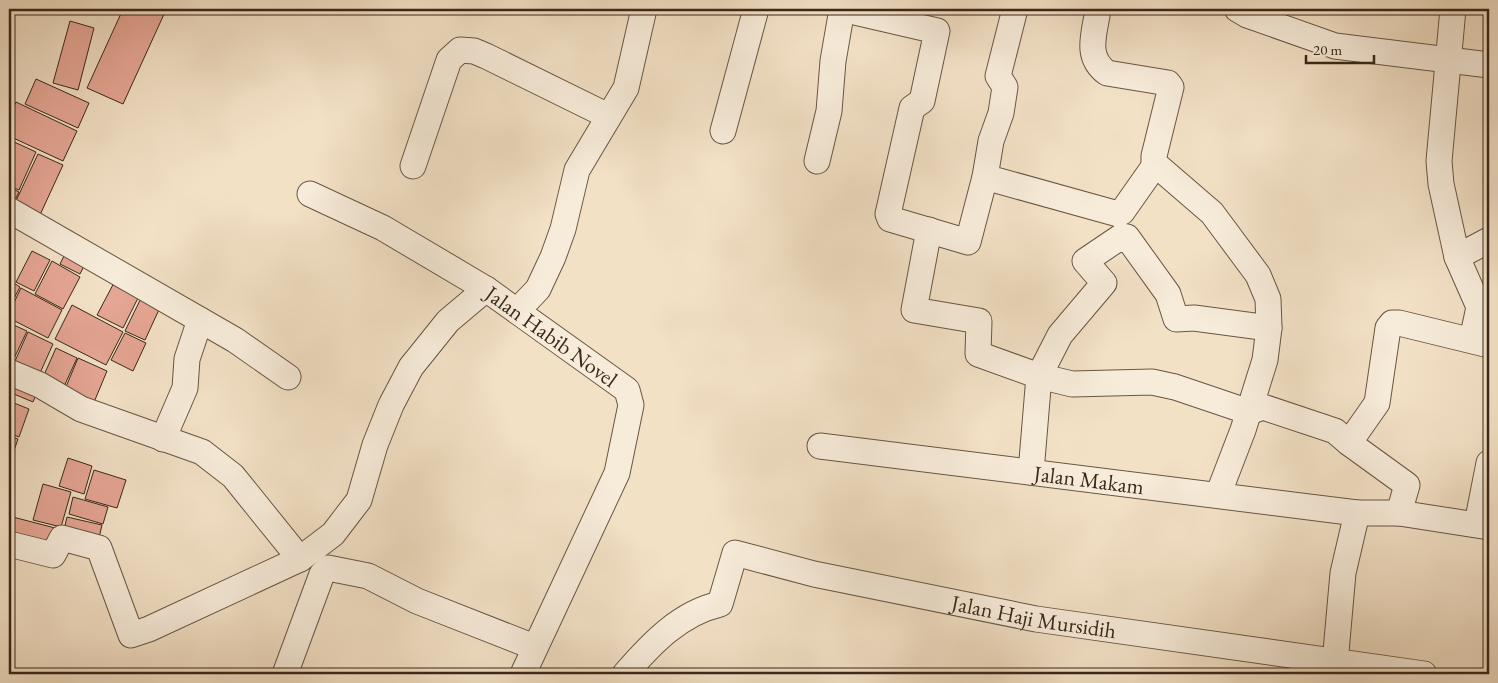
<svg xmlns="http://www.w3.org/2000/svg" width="1498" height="683" viewBox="0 0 1498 683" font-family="'EB Garamond',serif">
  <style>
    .building { fill: #e6a695; stroke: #392819 }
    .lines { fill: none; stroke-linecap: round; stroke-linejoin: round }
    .minor-casing { stroke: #685644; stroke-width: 27 }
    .minor { stroke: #f7ecda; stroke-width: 25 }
    .labels { text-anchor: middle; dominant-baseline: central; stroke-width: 5; stroke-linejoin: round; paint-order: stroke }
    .street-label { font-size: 22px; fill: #392819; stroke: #f7ecda }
  </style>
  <rect width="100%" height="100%" fill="#f3e1c6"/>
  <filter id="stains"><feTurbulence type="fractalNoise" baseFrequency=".004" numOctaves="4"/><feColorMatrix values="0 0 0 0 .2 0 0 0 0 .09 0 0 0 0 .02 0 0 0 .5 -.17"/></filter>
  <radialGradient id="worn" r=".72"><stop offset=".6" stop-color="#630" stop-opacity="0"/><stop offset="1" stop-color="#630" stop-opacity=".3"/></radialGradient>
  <path class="building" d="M123,9H157L165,12L123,104L87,88Z
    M70,21L94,28L78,90L53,83Z
    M36,79L89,103L78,128L25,104Z
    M16,102L77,131L63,161L9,136V117Z
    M12,141L36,152L19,190L9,186V148Z
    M38,154L63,165L39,217L14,205Z
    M9,187L19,192L11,208L9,207Z
    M67,250L87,260L80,274L60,264Z
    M32,251L50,260L34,291L16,282Z
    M52,261L80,277L63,309L35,294Z
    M117,277L142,290L123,328L97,315Z
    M9,280L20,287L9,308Z
    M21,288L62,310L48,338L9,318V313Z
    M144,292L163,301L145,340L125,331Z
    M72,305L123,332L106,365L55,339Z
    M9,323L27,331L9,369Z
    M28,332L53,344L36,382L11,370Z
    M125,333L146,343L133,371L111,360Z
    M56,348L77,358L61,393L40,384Z
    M78,358L107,371L92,407L63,394Z
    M9,375L39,387L33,402L9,392Z
    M9,401L29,409L19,437L9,433Z
    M9,436L18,439L9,465Z
    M68,458L92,466L84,494L59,486Z
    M94,470L126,480L117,508L85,499Z
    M43,484L71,492L61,527L33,520Z
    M73,497L108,507L103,524L69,514Z
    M9,516L59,529L50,553L9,541Z
    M67,517L102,525L98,542L63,534Z"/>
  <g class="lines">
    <defs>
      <g id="minor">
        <path d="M842,9L937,31L922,101L912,108L888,214L890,219L968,242L985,177"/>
        <path d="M1015,9L998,76L1005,87L1001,113L991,141L985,177L1118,214L1122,212L1155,165"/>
        <path d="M1098,9C1095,33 1084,56 1107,73L1168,83L1171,87L1154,156V163L1212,213L1258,275L1268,299L1269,328L1265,360L1243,430L1218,495"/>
        <path d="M1237,9L1247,15L1335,46L1489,65"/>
        <path d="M1453,9L1439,161L1441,184L1457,257L1479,307L1472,340"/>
        <path d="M723,131L756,9"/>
        <path d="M817,161L829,111L833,61L842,9"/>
        <path d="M413,166L449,60L460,50L474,51L486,56L608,116"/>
        <path id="s1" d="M310,194L383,228L486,289L627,390L631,405L617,473L523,674"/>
        <path d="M9,210L235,340L288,377"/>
        <path d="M929,230L914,310L979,321L978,354L1039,376L1031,472"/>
        <path d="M1457,257L1489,240"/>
        <path d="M517,311L538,289L553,257L563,229L577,170L626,88L644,9"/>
        <path d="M1269,328L1194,318L1176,319L1168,294L1127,237L1122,236L1085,261L1104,283L1060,335L1039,376L1072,384L1152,382L1175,387L1249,412L1263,407L1335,431L1349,443"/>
        <path d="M9,372L40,385L81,409L202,452L233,476L300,559"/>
        <path d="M163,439L185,388L187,359L200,320"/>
        <path id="s2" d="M820,446L1357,513H1399L1489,527"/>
        <path d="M1399,513L1407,485L1349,443L1377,403L1388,328L1392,323H1399L1489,345"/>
        <path d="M1477,524L1489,463"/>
        <path d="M9,544L53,555L62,538L99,548L131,635L149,629L300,559L333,534L359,500L375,445L391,405L411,367L448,321L486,289"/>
        <path d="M285,674L322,574L328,568L368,576L417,601L534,647"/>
        <path id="s3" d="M625,674C651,644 680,613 720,604L735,553L814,574L1036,619L1424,674"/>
        <path d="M1334,674L1343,573L1357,513"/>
      </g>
    </defs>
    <use href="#minor" class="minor-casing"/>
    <use href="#minor" class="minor"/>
  </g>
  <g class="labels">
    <g class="street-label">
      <text stroke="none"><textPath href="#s1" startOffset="281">Jalan Habib Novel</textPath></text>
      <text stroke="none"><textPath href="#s2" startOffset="271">Jalan Makam</textPath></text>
      <text stroke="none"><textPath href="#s3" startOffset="479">Jalan Haji Mursidih</textPath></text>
    </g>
  </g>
  <rect width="1498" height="683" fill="none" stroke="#f3e1c6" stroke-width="30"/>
  <rect x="10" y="10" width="1478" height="663" fill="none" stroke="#392819" stroke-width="2.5"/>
  <rect x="15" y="15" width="1468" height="653" fill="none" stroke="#392819"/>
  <path d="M1306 55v8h68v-8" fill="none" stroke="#392819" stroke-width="2.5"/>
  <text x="1313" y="55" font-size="15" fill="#392819" stroke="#f7ecda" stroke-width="4" paint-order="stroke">20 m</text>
  <rect width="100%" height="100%" filter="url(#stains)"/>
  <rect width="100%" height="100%" fill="url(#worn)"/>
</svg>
